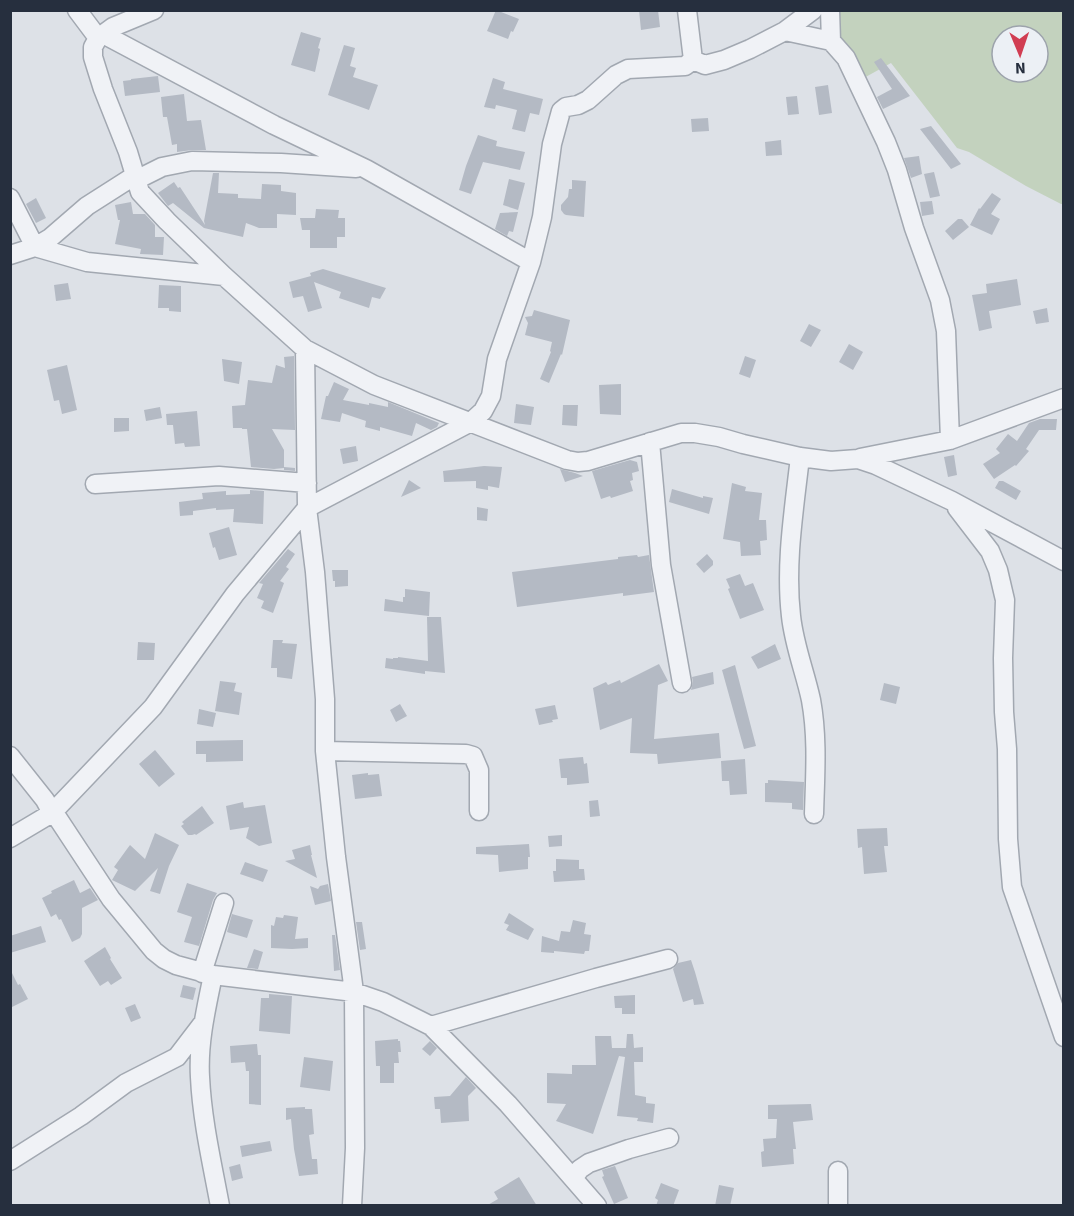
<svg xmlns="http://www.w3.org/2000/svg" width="1074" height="1216" viewBox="0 0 1074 1216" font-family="'Source Sans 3',sans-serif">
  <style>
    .green { fill: #c3d2be; fill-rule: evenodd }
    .building { fill: #b4bac4 }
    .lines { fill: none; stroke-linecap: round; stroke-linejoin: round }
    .minor-casing { stroke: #a2a8b1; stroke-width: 21 }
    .minor { stroke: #f0f2f6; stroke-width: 18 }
  </style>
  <rect width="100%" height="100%" fill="#dde1e7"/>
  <path class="green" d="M832,11H1063V204H1061L1026,186L969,152L957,148L891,63L862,79L842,50ZM1002,36H1038V72H1002Z"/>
  <path class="building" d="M496,10L519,19L513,32L511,31L508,39L487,31Z
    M639,10H658L660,27L641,30Z
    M301,32L321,38L318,48L320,49L315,72L291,65Z
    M344,45L355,48L350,66L356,68L353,77L378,85L369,110L328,95Z
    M881,58L910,96L883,109L877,97L892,89L874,62Z
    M158,76L160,92L125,96L123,81L131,80V79Z
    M493,78L505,82L503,89L543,99L539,115L530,113L525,132L512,129L517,110L496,105L495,109L484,107Z
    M828,85L832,113L819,115L815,87Z
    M184,94L187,121L201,120L206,150H192L177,152V144L172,145L167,117H163L161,97Z
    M797,96L799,114L788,115L786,97Z
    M708,118L709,131L692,132L691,119Z
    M931,126L961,164L951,169L920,129Z
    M478,135L497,141L496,146L525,152L520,170L483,162L471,194L459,190L466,166Z
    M781,140L782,155L766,156L765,142Z
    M919,156L922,174L911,178L904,158Z
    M934,172L940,196L930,198L924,174Z
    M213,173H219L218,193L238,194V198L261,199L262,184L281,185V191L296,193V215L277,214V228H259L246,223L243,237L204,228L173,203L168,206L158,193L174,182L178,188L180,187L205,225L204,221Z
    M509,179L525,183L518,210L503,205Z
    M572,180L586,181L584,217L566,215L564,214L561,210V205L568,197L569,189H572Z
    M992,193L1001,199L991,214L1000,219L992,235L970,225L979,208L980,209Z
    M36,198L46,218L36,223L26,204Z
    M932,201L934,214L922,216L920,202Z
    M131,202L133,214H145L155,225V237H164L163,255L140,254L141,249L115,244L120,220H118L115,205Z
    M316,209L339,210L338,218H345V237H337V248H310V230H302L300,218H315Z
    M518,212L513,232L509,231L507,236L495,229L500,213Z
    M958,219H962L969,227L953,240L945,231Z
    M323,269L353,278L386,288L380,299L372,297L369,308L339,298L341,292L314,282L322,308L308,312L303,296L293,298L289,282L311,276L310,273Z
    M1017,279L1021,305L989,311L992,328L979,331L972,295L987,293L986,284Z
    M68,283L71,299L56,301L54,285Z
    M159,285L181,286V312L169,311V308H158Z
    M1047,308L1049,322L1036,324L1033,311Z
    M534,310L570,320L562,355L561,354L549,383L540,379L551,352L550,351L552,342L525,335L528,323L525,317L532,316Z
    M809,324L821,330L811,347L800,341Z
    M849,344L863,352L853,370L839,362Z
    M294,356L295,430L272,429L284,450V467L295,468V471L284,470V468L274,469L251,467L247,429H242V428H233L232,406L245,405L248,380L272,383L276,365L285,368L284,357Z
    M745,356L756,360L750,378L739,374Z
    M222,359L242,362L239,384L224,381Z
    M67,365L77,410L62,414L59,400L54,401L47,370Z
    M334,382L349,389L343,400L369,405V403L388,407V402L439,423L437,427L431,430L416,423L412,436L380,427V431L365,427L366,421L342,413L340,422L321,419L326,396H328Z
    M621,384V415L600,414L599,385Z
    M516,404L534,407L531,425L514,423Z
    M563,405H578L577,426L562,425Z
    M160,407L162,418L146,421L144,410Z
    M197,411L200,446L185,447L184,443L175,444L173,425H167L166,414Z
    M114,418H129V431L114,432Z
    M1040,419H1057L1056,430H1039L1026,449L1029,451L1016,466L1015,465L994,479L983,464L1000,453L996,449L1008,434L1017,441L1029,423Z
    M356,446L358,461L343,464L340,449Z
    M954,455L957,475L948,477L944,457Z
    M630,460L637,462L639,471L632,473L633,480L630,481L633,491L611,498L610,496L601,499L592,471Z
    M484,466L502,467L499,488L488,486V490L476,488V481L444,482L443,471Z
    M560,469L575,473L583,476L565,482Z
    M409,480L421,488L401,497Z
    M999,481H1003L1021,491L1016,500L995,488Z
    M732,483L746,487L745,491L762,493L759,520H766L767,540L760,541L761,555L741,556L740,542L723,539Z
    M672,489L703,498V496L713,498L709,514L669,502Z
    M250,490L264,491L263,524L233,522L234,509L216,510V508L193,511V515L180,516L179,502L203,499L202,493L226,491V495L250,494Z
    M477,507L488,509L487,521L477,520Z
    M229,527L237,555L219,560L215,547L213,548L209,533Z
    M288,549L295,554L286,567L289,569L280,581L284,583L273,613L261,608L264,601L257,598L263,584L259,583Z
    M707,554L713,561V565L704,573L696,564Z
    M637,555L638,557L649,555L654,592L623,596V593L517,607L512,572L618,559V557Z
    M332,570H348V586L335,587V581H333Z
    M740,574L745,586L753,583L764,610L740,619L728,589L730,588L726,579Z
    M405,589L430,592L429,616L384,611L385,599L403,602V597H405Z
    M427,617H441L445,673L425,671V674L385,668L386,658L393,659V658H398V657L428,661Z
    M273,640H283L282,643L297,644L292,679L277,677V668H271Z
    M138,642L155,643L154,660H137Z
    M775,644L781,659L758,669L751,657Z
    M659,664L668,681L658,685L654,739L719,733L721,758L658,764L657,754L630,753L632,718L600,730L593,688L606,682L608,685L620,680L621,683Z
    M735,665L756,746L744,749L722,670Z
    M713,672L714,684L691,690L693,682L692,677Z
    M220,681L236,683L234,691L242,693L239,715L215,711Z
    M884,683L900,687L896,704L880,700Z
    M400,704L407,716L396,722L390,710Z
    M555,705L558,719L552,720L553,722L539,725L535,709Z
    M199,709L216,713L213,727L197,724Z
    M243,740V761L206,762V754H196V741Z
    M155,750L175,774L159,787L139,764Z
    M583,757L584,764L587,763L589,783L567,785V778H561L559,759Z
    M745,759L747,794L730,795L729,781H722L721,761Z
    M368,773V775L379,774L382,796L355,799L352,775Z
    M768,780L804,782L803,810L792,809V803L765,802V783H768Z
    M598,800L600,816L590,817L589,801Z
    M243,802L244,808L265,805L272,843L259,846L246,838L249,827L230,830L226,806Z
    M202,806L214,823L196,835L195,834L192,835H188L181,826L184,824L182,822Z
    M887,828L888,846H884L887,872L864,874L862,847L858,848L857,829Z
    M155,833L179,845L169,866L160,894L150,891L158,868L135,891L112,880L118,870L114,867L127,849L130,845L145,859Z
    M562,835V846L549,847L548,836Z
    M529,844L530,857H528V869L499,872L498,855L476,854V847Z
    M310,845L312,855H311L317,878L285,861L295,859L292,850Z
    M556,859L579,860V869H584L585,880L554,882L553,871H556Z
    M245,862L268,870L263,882L240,874Z
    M74,880L80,893L90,888L98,900L82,908V934L80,938L72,942L61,919L59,920L56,914L51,917L42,898L52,893L51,891Z
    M187,883L217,893L213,900L199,946L184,942L192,917L177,912Z
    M328,884L331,901L315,905L310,886L318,889L320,886Z
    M509,913L534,929L528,940L506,930L509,925L504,923Z
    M232,914L253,920L247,938L227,932Z
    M284,915L298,917L295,939L308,938V948L292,949L271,948V925L274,926L276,917L283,918Z
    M573,920L586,923L584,934L591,935L589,951H585L584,954L554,951V953L541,952L542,936L559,941L561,931L570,932Z
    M356,922H362L366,949L360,950Z
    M41,926L46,942L10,953V936Z
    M332,935H335L340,970L334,971Z
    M105,947L111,958L110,959L122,978L111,985L108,981L100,986L84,961Z
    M254,949L263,952L258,969L247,968Z
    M691,960L695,972L704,1004L694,1005L693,999L683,1002L673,969L678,963Z
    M10,969L18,985L20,984L28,999L10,1008Z
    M183,985L196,988L193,1000L180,997Z
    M269,994L292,996L290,1034L259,1031L261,998H269Z
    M635,995V1014H622V1008H615L614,996Z
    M135,1004L141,1018L131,1022L125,1008Z
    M627,1034H633L634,1048L643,1047V1062H634L635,1095L646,1097V1103L655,1104L653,1123L637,1121L638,1118L617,1116L625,1057L619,1056L593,1134L556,1121L566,1104L547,1103V1073L572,1074V1065H596L595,1036H611L612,1048H626Z
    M398,1039V1041H400L401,1052H398L399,1063H394V1083H380V1066H376L375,1041Z
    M430,1041L437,1048L430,1056L422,1049Z
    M257,1044L258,1055H261V1105L249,1104V1071H246L245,1062L231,1063L230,1046Z
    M304,1057L333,1061L330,1091L300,1087Z
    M466,1077L476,1088L468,1096L469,1121L441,1123L440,1109H435L434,1097L450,1096Z
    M811,1104L813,1120L793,1122L796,1149H793L794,1164L762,1167L761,1152L764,1151L763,1139L776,1138L777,1119H768V1105Z
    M305,1107V1109H312L314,1134L309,1135L312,1159H317L318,1174L299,1176L294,1149L291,1119L286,1120V1108Z
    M270,1141L272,1151L242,1157L240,1146Z
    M240,1164L243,1178L232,1181L229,1167Z
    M615,1166L628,1198L614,1204L602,1177L604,1176L602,1170Z
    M519,1177L537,1206H486L498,1199L494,1192Z
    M661,1183L679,1190L673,1206H656L658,1200L655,1198Z
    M719,1185L734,1188L730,1206H715Z"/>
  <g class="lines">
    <defs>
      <path id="minor" d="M77,10L98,38
        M154,10L113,27L98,38L93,47V57L103,89L128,152L140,192L167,221L224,276L305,349L374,385L567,460L578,462L588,461L681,433H695L719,437L743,444L800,457L831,461L858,459L876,465L952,501L1064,561
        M687,10L693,60
        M830,10L831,41
        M785,31L831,41L846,58L886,142L897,170L914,228L940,300L946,331L950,440
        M103,34L274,125L366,169L531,262
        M693,60L705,65L724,60L750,49L785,31L813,10
        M136,180L162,167L192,161L281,163L356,168
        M10,198L35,247L50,238L87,206L134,176
        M10,255L35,247L87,262L224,276
        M305,349L307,508L315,572L325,699V751L336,857L354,992L355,1148L352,1206
        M650,442L661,565L682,683
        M800,457C794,510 785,564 791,616C794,645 805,672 811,700C818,738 815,777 814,814
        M860,458L950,440L1064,398
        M95,484L219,476L307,483
        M307,508L471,422L483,411L491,396L497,359L531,262L542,217L552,144L561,111L566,107L578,105L588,100L616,75L628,69L685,66L693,60
        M957,508L990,551L998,570L1005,600L1003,658L1004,712L1007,749L1008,839L1012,887L1064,1037
        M325,751L466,754L473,756L479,770V811
        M10,756L45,800L52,813
        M53,811L111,899L154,951L164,959L176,965L213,975L354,992L383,1002L431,1026L508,1104L597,1206
        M10,838L52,813L153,707L235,594L307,508V502
        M202,973L224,903
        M213,975C206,1009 198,1043 200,1077C202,1120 212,1163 220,1206
        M431,1026L596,978L668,959
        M10,1161L81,1116L126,1083L177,1057L203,1023
        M838,1171V1206
        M574,1177L580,1169L589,1163L629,1149L669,1138"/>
    </defs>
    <use href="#minor" class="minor-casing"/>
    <use href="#minor" class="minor"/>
  </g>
  <rect width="1074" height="1216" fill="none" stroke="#262f3e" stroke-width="24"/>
  <g transform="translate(1020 54) rotate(178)"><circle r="28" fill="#ecf0f5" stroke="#9da3ac" stroke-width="1.5"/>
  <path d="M0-4.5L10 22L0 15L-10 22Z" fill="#d13d52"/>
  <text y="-9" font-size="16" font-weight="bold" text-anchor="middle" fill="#262f3e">N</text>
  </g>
</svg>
